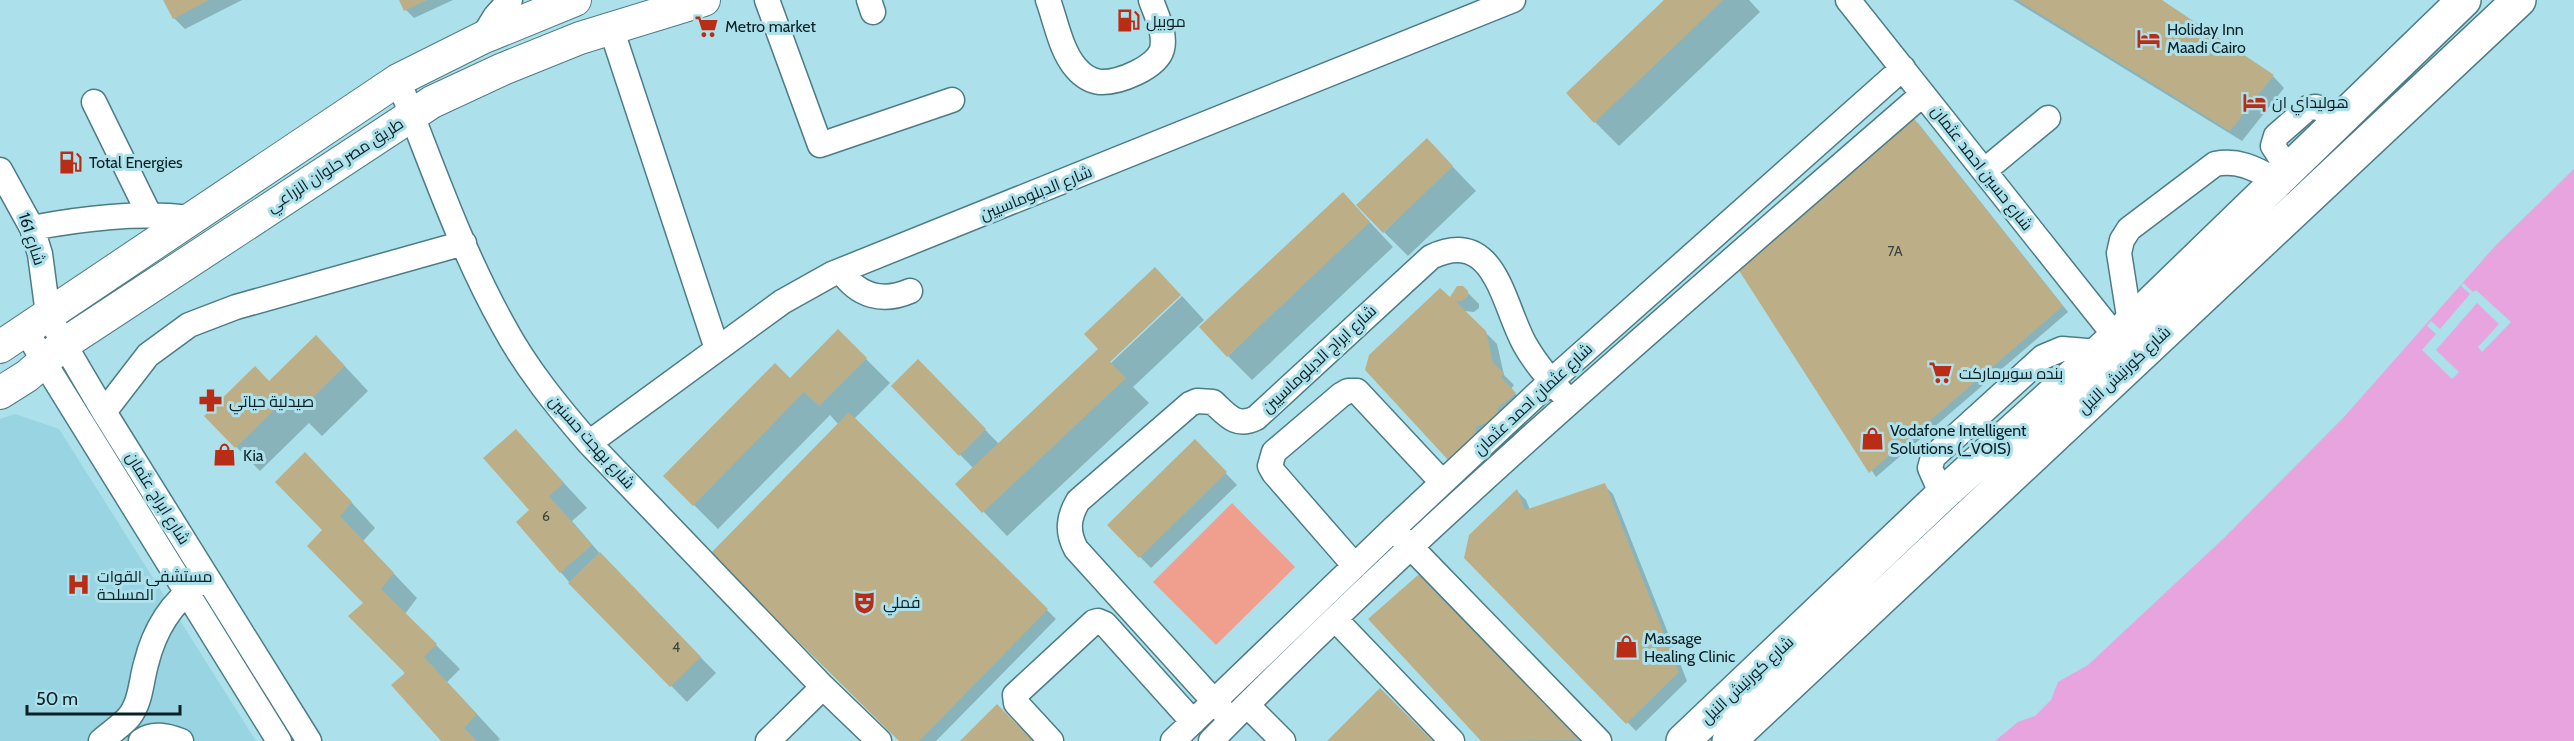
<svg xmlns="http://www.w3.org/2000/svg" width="2574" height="741" viewBox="0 0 2574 741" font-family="Cabin,Cairo,sans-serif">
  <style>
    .built { fill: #98d4e1 }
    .green { fill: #f09f8f }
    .water { fill: #e8a4de }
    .pier { fill: #ace0ea }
    .shadow { fill: #0003 }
    .building { fill: #bcaf88 }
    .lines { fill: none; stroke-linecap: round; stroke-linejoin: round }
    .minor-casing { stroke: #4c7d87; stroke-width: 27 }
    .major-casing { stroke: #4c7d87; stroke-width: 34 }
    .highway-casing { stroke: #4c7d87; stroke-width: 36 }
    .minor { stroke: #fff; stroke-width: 24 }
    .major { stroke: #fff; stroke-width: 32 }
    .highway { stroke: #fff; stroke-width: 33 }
    .labels { text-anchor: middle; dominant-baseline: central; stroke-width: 6; stroke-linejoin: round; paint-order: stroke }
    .number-label { font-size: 14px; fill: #37443d }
    .poi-label { font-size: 16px; fill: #0b2024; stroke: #ace0ea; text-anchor: start }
    .street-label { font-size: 16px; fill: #0b2024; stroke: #ace0ea }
  </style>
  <rect width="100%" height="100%" fill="#ace0ea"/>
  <path class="built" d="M15,414L59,429L256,741H0V419Z"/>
  <path class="green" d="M1232,503L1295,567L1216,645L1153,582Z"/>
  <path class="water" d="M2574,169V741H1995L2018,722L2035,716L2051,700L2058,682L2088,665L2223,539L2344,417L2496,245Z"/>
  <path class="pier" d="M2463,283L2473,292L2476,290L2511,322L2482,352L2478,347L2499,324L2477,303L2436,350L2459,372L2452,379L2422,350L2436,334L2427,326L2431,321L2440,329L2470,294L2461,286Z"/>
  <path class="shadow" d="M165,0H242L185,29L174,18Z
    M401,0H453L414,18L406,10Z
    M1666,0H1749L1760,12L1619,146L1595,122Z
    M2013,0H2160L2273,76L2284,88L2242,141Z
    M1918,123L2068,312L1876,477L1740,269Z
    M1451,165L1476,191L1408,256L1384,232Z
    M1367,219L1393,247L1252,380L1228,356Z
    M1462,287L1479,304V308L1474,312L1464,311L1497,344L1504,375L1514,385L1511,389L1526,405L1450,460L1451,299Z
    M1182,296L1204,320L1133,387L1149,403L1007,536L957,484L973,468L893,386L918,361L999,444L1109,361L1111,363Z
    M838,331L890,383L854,419L1056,619L936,741H901L839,425L830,415L718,529L665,476L790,380Z
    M340,361L368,391L322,436L309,423L260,471L206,416Z
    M516,431L587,508L572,521L608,563L716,673L687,702L570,583L518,522L531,511Z
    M1195,441L1237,485L1151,568L1109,525Z
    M330,479L375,528L363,541L417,598L405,614L460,669L447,682L500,739L498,741H443L324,530Z
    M1604,485L1613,494L1687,681L1636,731L1466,558L1517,491L1526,500L1530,510Z
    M1370,619L1584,741H1483Z"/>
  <path class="building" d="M163,0H209L173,19Z
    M399,0H427L404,11Z
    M1664,0H1723L1594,123L1566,93Z
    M2018,0H2162L2274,75L2230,131Z
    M1912,116L2063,306L1869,473L1738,269Z
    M1427,138L1453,166L1383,233L1356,205Z
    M1343,192L1370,222L1227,357L1199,327Z
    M1155,267L1181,295L1110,362L1126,378L982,513L955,484L1098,349L1084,334Z
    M1457,286H1463L1468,291V296L1462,301H1455L1486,331L1493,363L1504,373L1501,377L1516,393L1497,409L1500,418L1475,427L1477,435L1471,444L1462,445L1459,451L1449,461L1365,370L1369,355L1440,288L1450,297Z
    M838,329L867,358L819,406L804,392L693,506L663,476L775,363L790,378Z
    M316,335L345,366L297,413L284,400L235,448L204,416L255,366L269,381Z
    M918,359L986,429L959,456L891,386Z
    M849,412L1048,609L919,741H899L710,554Z
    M516,429L564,483L549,496L592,545L560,573L516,522L529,510L483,458Z
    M1195,439L1227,472L1139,558L1107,525Z
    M305,452L352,502L340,516L394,573L381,589L437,644L424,657L477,714L464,728L477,741H441L391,685L405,673L348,616L363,603L307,546L322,530L275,482Z
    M1605,483L1679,672L1626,724L1464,558L1469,535L1517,489L1525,510Z
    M600,552L701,657L670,687L568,583Z
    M1418,575L1434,580L1584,740L1481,741L1368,619Z
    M1380,688L1433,741H1327Z
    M997,704L1033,741H960Z"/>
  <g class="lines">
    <defs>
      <path id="minor" d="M767,0L820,145L952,100
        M869,0L873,12
        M1048,0C1056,22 1061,51 1076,68C1082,75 1091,81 1100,82C1118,83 1157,68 1162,49C1166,33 1156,15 1151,0
        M1848,0L2116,337
        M611,28L717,349
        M482,38L495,17L510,0
        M398,80C431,162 460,248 503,325C526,368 557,406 589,443L823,687L879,741
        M94,102L149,214
        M2288,169L2273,146L2276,136L2308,108L2316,107L2341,117
        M0,170L32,228L40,254L48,314L64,344L104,412L309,741
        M1984,171L2048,118
        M32,228C85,218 137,212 191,218
        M841,271C858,296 882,303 910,291
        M2130,323L2119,253L2122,240L2129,229L2215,164C2240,159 2257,170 2278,181
        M26,330L44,362L279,741
        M104,412L148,355L189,325L236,307L464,243
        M589,443L782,302L832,274L1513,0
        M1942,495L1930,468L1933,457L2043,357L2062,349L2099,352
        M1401,537L1599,741
        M1355,566L1274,473L1270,466L1274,452L1341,395L1348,391H1357L1442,482
        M1335,619L1452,741
        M1247,705L1283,741
        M1231,720L1076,549C1067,532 1068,518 1078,501L1190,404L1197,401L1213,402C1227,415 1236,428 1256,418L1431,257C1495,227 1502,302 1524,343C1536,365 1553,383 1570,402
        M101,741C110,733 121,726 129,717C141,702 141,681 146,664C154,631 171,603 198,584
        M141,741C153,732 168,736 181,741
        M768,741L823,687
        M1051,741L1016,703L1015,695L1094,622L1098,621L1105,624L1193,722
        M1173,741L1393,529L1551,381L1903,68
        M1211,741C1436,512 1681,304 1923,94"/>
      <path id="major" d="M0,347L398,80L482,38L575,0
        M0,393L27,376L64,344L432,102L503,69L580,38L704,0"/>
      <path id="highway" d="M1683,741L1942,495L2116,337L2464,0
        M1729,741L2519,0"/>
    </defs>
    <use href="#minor" class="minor-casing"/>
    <use href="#major" class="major-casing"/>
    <use href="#highway" class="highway-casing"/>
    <use href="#minor" class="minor"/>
    <use href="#major" class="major"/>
    <use href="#highway" class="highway"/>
  </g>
  <defs>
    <symbol id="fuel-bare" viewBox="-9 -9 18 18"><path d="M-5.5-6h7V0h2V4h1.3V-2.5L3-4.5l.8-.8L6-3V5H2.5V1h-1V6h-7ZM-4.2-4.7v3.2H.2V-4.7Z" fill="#b92d16" stroke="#ace0ea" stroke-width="2.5" paint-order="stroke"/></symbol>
    <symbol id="supermarket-bare" viewBox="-9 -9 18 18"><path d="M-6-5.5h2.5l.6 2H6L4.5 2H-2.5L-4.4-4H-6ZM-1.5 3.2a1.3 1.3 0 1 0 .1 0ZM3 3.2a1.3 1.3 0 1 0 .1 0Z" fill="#b92d16" stroke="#ace0ea" stroke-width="2.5" paint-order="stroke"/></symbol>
    <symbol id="hotel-bare" viewBox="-9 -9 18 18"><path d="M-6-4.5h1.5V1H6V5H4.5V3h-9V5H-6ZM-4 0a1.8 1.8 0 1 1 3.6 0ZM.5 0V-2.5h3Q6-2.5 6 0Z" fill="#b92d16" stroke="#ace0ea" stroke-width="2.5" paint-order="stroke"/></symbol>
    <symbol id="pharmacy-bare" viewBox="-9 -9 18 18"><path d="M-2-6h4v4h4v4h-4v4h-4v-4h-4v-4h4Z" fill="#b92d16" stroke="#ace0ea" stroke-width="2.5" paint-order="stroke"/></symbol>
    <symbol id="shop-bare" viewBox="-9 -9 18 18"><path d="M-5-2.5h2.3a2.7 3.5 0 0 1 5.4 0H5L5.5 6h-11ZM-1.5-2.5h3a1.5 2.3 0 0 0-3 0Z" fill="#b92d16" stroke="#ace0ea" stroke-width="2.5" paint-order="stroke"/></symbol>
    <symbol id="hospital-bare" viewBox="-9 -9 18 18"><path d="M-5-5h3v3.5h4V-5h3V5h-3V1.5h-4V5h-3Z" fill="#b92d16" stroke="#ace0ea" stroke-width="2.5" paint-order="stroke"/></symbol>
    <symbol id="theatre-bare" viewBox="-9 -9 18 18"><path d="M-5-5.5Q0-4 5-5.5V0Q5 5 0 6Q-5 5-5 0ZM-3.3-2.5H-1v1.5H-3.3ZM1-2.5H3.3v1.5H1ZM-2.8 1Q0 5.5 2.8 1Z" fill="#b92d16" stroke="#ace0ea" stroke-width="2.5" paint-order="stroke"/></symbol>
  </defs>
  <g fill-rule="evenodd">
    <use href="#fuel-bare" x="1112" y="4" width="33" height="33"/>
    <use href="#supermarket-bare" x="690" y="10" width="33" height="33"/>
    <use href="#hotel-bare" x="2132" y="22" width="33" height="33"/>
    <use href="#hotel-bare" x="2238" y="86" width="33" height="33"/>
    <use href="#fuel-bare" x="54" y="146" width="33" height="33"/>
    <use href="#supermarket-bare" x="1924" y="356" width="33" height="33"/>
    <use href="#pharmacy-bare" x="194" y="384" width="33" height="33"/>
    <use href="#shop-bare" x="1856" y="422" width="33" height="33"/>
    <use href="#shop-bare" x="208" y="438" width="33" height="33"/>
    <use href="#hospital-bare" x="62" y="568" width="33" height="33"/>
    <use href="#theatre-bare" x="848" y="586" width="33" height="33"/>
    <use href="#shop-bare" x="1610" y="630" width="33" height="33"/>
  </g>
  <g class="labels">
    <g class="number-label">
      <text x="1895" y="251">7A</text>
      <text x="546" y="516">6</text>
      <text x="676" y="647">4</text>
    </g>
    <g class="poi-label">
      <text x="1146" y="21">موبيل</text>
      <text x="725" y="26">Metro market</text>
      <text x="2167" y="29">Holiday Inn<tspan x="2167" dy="18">Maadi Cairo</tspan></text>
      <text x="2272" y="102">هوليداي ان</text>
      <text x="89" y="162">Total Energies</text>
      <text x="1959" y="373">بنده سوبرماركت</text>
      <text x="229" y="401">صيدلية حياتي</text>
      <text x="1890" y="430">Vodafone Intelligent<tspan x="1890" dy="18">Solutions (_VOIS)</tspan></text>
      <text x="243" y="455">Kia</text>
      <text x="97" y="576">مستشفى القوات<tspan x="97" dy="18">المسلحة</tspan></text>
      <text x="883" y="602">فملي</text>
      <text x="1644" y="638">Massage<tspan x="1644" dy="18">Healing Clinic</tspan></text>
    </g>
    <g class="street-label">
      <text transform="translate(335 165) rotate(-33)">طريق مصر حلوان الزراعي</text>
      <text transform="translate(1982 168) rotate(52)">شارع حسين احمد عثمان</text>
      <text transform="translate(1036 193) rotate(-22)">شارع الدبلوماسيين</text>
      <text transform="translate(32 239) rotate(72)">شارع 161</text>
      <text transform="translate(1319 359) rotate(-43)">شارع ابراج الدبلوماسيين</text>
      <text transform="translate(2124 370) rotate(-43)">شارع كورنيش النيل</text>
      <text transform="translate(1533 399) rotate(-43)">شارع عثمان احمد عثمان</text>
      <text transform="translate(592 442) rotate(48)">شارع بهجت حسنين</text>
      <text transform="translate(158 498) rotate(58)">شارع ابراج عثمان</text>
      <text transform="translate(1747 680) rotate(-43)">شارع كورنيش النيل</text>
    </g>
  </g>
  <path d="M27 705v9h153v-9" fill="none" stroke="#0b2024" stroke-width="3"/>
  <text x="36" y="705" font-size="18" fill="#0b2024" stroke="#ace0ea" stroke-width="4.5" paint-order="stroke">50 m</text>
</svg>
